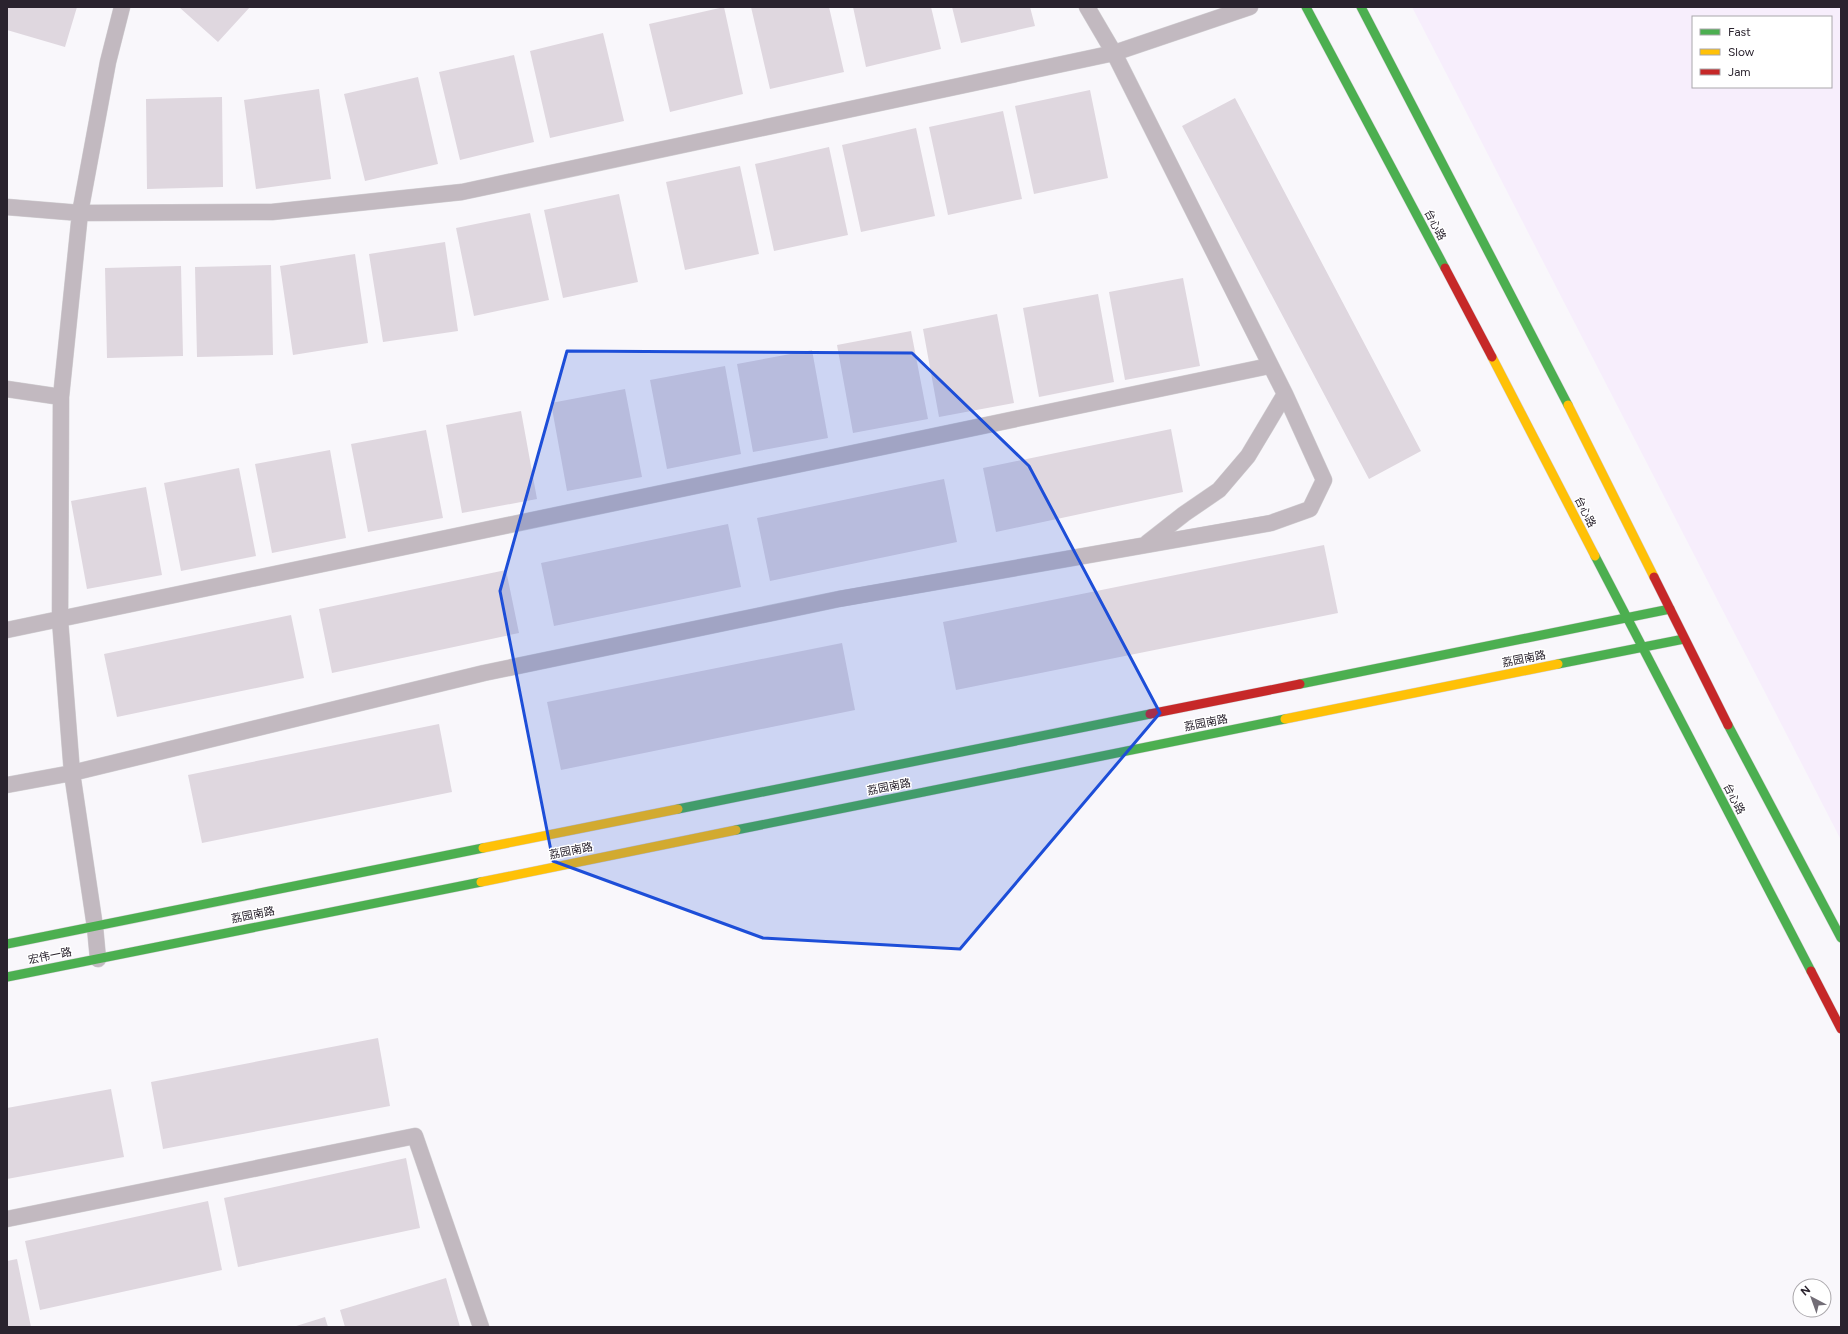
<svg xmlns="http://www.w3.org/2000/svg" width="1848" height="1334" viewBox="0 0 1848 1334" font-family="Figtree,'Noto Sans SC',sans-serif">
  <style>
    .built { fill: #f7eefc; fill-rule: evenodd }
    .building { fill: #dfd7df }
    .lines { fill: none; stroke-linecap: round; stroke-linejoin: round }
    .lane-casing { stroke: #d4d2d5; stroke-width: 17 }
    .fast-casing { stroke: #d4d2d5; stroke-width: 10 }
    .slow-casing { stroke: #d4d2d5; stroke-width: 10 }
    .jam-casing { stroke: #d4d2d5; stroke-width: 10 }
    .lane { stroke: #c2b9c0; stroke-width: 16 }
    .fast { stroke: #4caf50; stroke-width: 9 }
    .slow { stroke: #ffc107; stroke-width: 9 }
    .jam { stroke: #c62828; stroke-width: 9 }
    .marked { fill: #1d4ed8; fill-opacity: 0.2; stroke: #1d4ed8; stroke-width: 3; stroke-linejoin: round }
    .labels { text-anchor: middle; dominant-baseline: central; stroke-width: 3; stroke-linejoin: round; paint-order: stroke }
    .street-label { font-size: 11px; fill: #2a232e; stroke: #fff }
  </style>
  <rect width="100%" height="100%" fill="#f9f7fb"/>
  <path class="built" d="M1412,7H1841V840ZM1693,17H1831V87H1693Z"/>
  <path class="building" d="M7,7H77L65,47L7,30Z
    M179,7H250L218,42Z
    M724,7L743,94L670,112L649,24Z
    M751,7H829L844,72L770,89Z
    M853,7H931L941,49L866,67Z
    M952,7H1030L1035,26L961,43Z
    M603,33L624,121L550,138L530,51Z
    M514,55L534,142L460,160L439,72Z
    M418,77L438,164L365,181L344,94Z
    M319,89L331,179L256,189L244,100Z
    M1090,90L1108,178L1034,194L1015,106Z
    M222,97L223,187L147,189L146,99Z
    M1235,98L1421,451L1369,479L1182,126Z
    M1003,111L1022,199L948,215L929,127Z
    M916,128L935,216L861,232L842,145Z
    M829,147L848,235L774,251L755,164Z
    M740,166L759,254L685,270L666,182Z
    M619,194L638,282L563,298L544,210Z
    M530,213L549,300L474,316L456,228Z
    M445,242L458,331L383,342L369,254Z
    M355,254L368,343L293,355L280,266Z
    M271,265L273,355L197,357L195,267Z
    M181,266L183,356L107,358L105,268Z
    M1183,278L1200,366L1125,380L1109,292Z
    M1098,294L1114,382L1039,397L1023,308Z
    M997,314L1014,403L939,417L923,329Z
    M911,331L928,419L853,433L837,345Z
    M812,350L828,438L753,452L737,364Z
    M725,366L741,454L667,469L650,380Z
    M625,389L642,477L567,491L551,403Z
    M521,411L537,499L462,513L446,425Z
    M1171,429L1183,492L996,532L983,468Z
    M426,430L443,518L368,532L351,444Z
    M330,450L346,538L272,553L255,464Z
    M239,468L256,556L181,571L164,483Z
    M944,479L957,542L770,581L757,518Z
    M146,487L162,575L87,589L71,501Z
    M728,524L741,587L554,626L541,563Z
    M1324,545L1338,613L956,690L943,622Z
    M506,570L519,633L332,673L319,609Z
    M291,615L304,678L117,717L104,654Z
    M842,643L855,710L561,770L547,702Z
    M439,724L452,792L202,843L188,775Z
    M378,1038L390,1106L163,1149L151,1082Z
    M111,1089L124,1157L7,1179V1108Z
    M406,1158L420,1228L238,1267L224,1198Z
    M208,1201L222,1270L40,1310L25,1241Z
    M17,1259L31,1327H7V1261Z
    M446,1278L460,1327H345L340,1310Z
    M325,1317L328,1327H293Z"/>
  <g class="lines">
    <defs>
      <path id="lane" d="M7,207L80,213L272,212L462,192L1114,53L1250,7
        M7,389L61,397
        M1147,543L1184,514L1219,490L1248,456L1285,394
        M7,630L1269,366
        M7,785L72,773L484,673L839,599L1271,523L1310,509L1324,480L1285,394L1114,53L1087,7
        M98,959L95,927L72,773L60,620L61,397L80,213L108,62L122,7
        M7,1219L415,1136L481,1327"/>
      <path id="fast" d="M1306,7L1445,268
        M1361,7L1568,405
        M1595,556L1811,971
        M1558,664L1684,639
        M1300,684L1670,609
        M1728,725L1841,938
        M678,809L1150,714
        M736,830L1285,719
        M7,944L483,848
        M7,977L481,882"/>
      <path id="slow" d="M1492,357L1595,556
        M1568,405L1654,577
        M1285,719L1558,664
        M483,848L678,809
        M481,882L736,830"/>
      <path id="jam" d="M1445,268L1492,357
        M1654,577L1728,725
        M1150,714L1300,684
        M1811,971L1841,1029"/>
    </defs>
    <use href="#lane" class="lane-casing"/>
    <use href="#fast" class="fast-casing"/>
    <use href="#slow" class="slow-casing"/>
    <use href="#jam" class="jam-casing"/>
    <use href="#lane" class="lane"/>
    <use href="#fast" class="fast"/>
    <use href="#slow" class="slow"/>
    <use href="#jam" class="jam"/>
  </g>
  <path class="marked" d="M567,351L912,353L1029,466L1160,713L960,949L763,938L553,861L500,591Z"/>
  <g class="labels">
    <g class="street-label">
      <text transform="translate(1435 225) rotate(62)">台心路</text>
      <text transform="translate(1585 512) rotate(63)">台心路</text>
      <text transform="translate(1524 659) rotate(-11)">荔园南路</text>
      <text transform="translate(1206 723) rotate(-11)">荔园南路</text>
      <text transform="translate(889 787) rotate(-11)">荔园南路</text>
      <text transform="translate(1734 799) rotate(62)">台心路</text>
      <text transform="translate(571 851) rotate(-11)">荔园南路</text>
      <text transform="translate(253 915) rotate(-11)">荔园南路</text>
      <text transform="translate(50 956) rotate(-11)">宏伟一路</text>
    </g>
  </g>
  <rect width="1848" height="1334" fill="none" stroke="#2a232e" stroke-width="16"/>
  <rect x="1692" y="16" width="140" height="72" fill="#ffffff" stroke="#aaa7ab"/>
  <rect x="1700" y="29" width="20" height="6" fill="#4caf50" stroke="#aaa7ab"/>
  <text x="1728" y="36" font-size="12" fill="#2a232e">Fast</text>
  <rect x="1700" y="49" width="20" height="6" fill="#ffc107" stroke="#aaa7ab"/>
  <text x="1728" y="56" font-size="12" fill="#2a232e">Slow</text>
  <rect x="1700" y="69" width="20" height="6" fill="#c62828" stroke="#aaa7ab"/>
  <text x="1728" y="76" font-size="12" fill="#2a232e">Jam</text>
  <g transform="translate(1812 1298) rotate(319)"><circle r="19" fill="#ffffff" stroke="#aaa7ab"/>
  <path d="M0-3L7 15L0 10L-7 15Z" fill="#726d76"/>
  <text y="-6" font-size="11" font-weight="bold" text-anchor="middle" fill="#2a232e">N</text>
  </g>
</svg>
